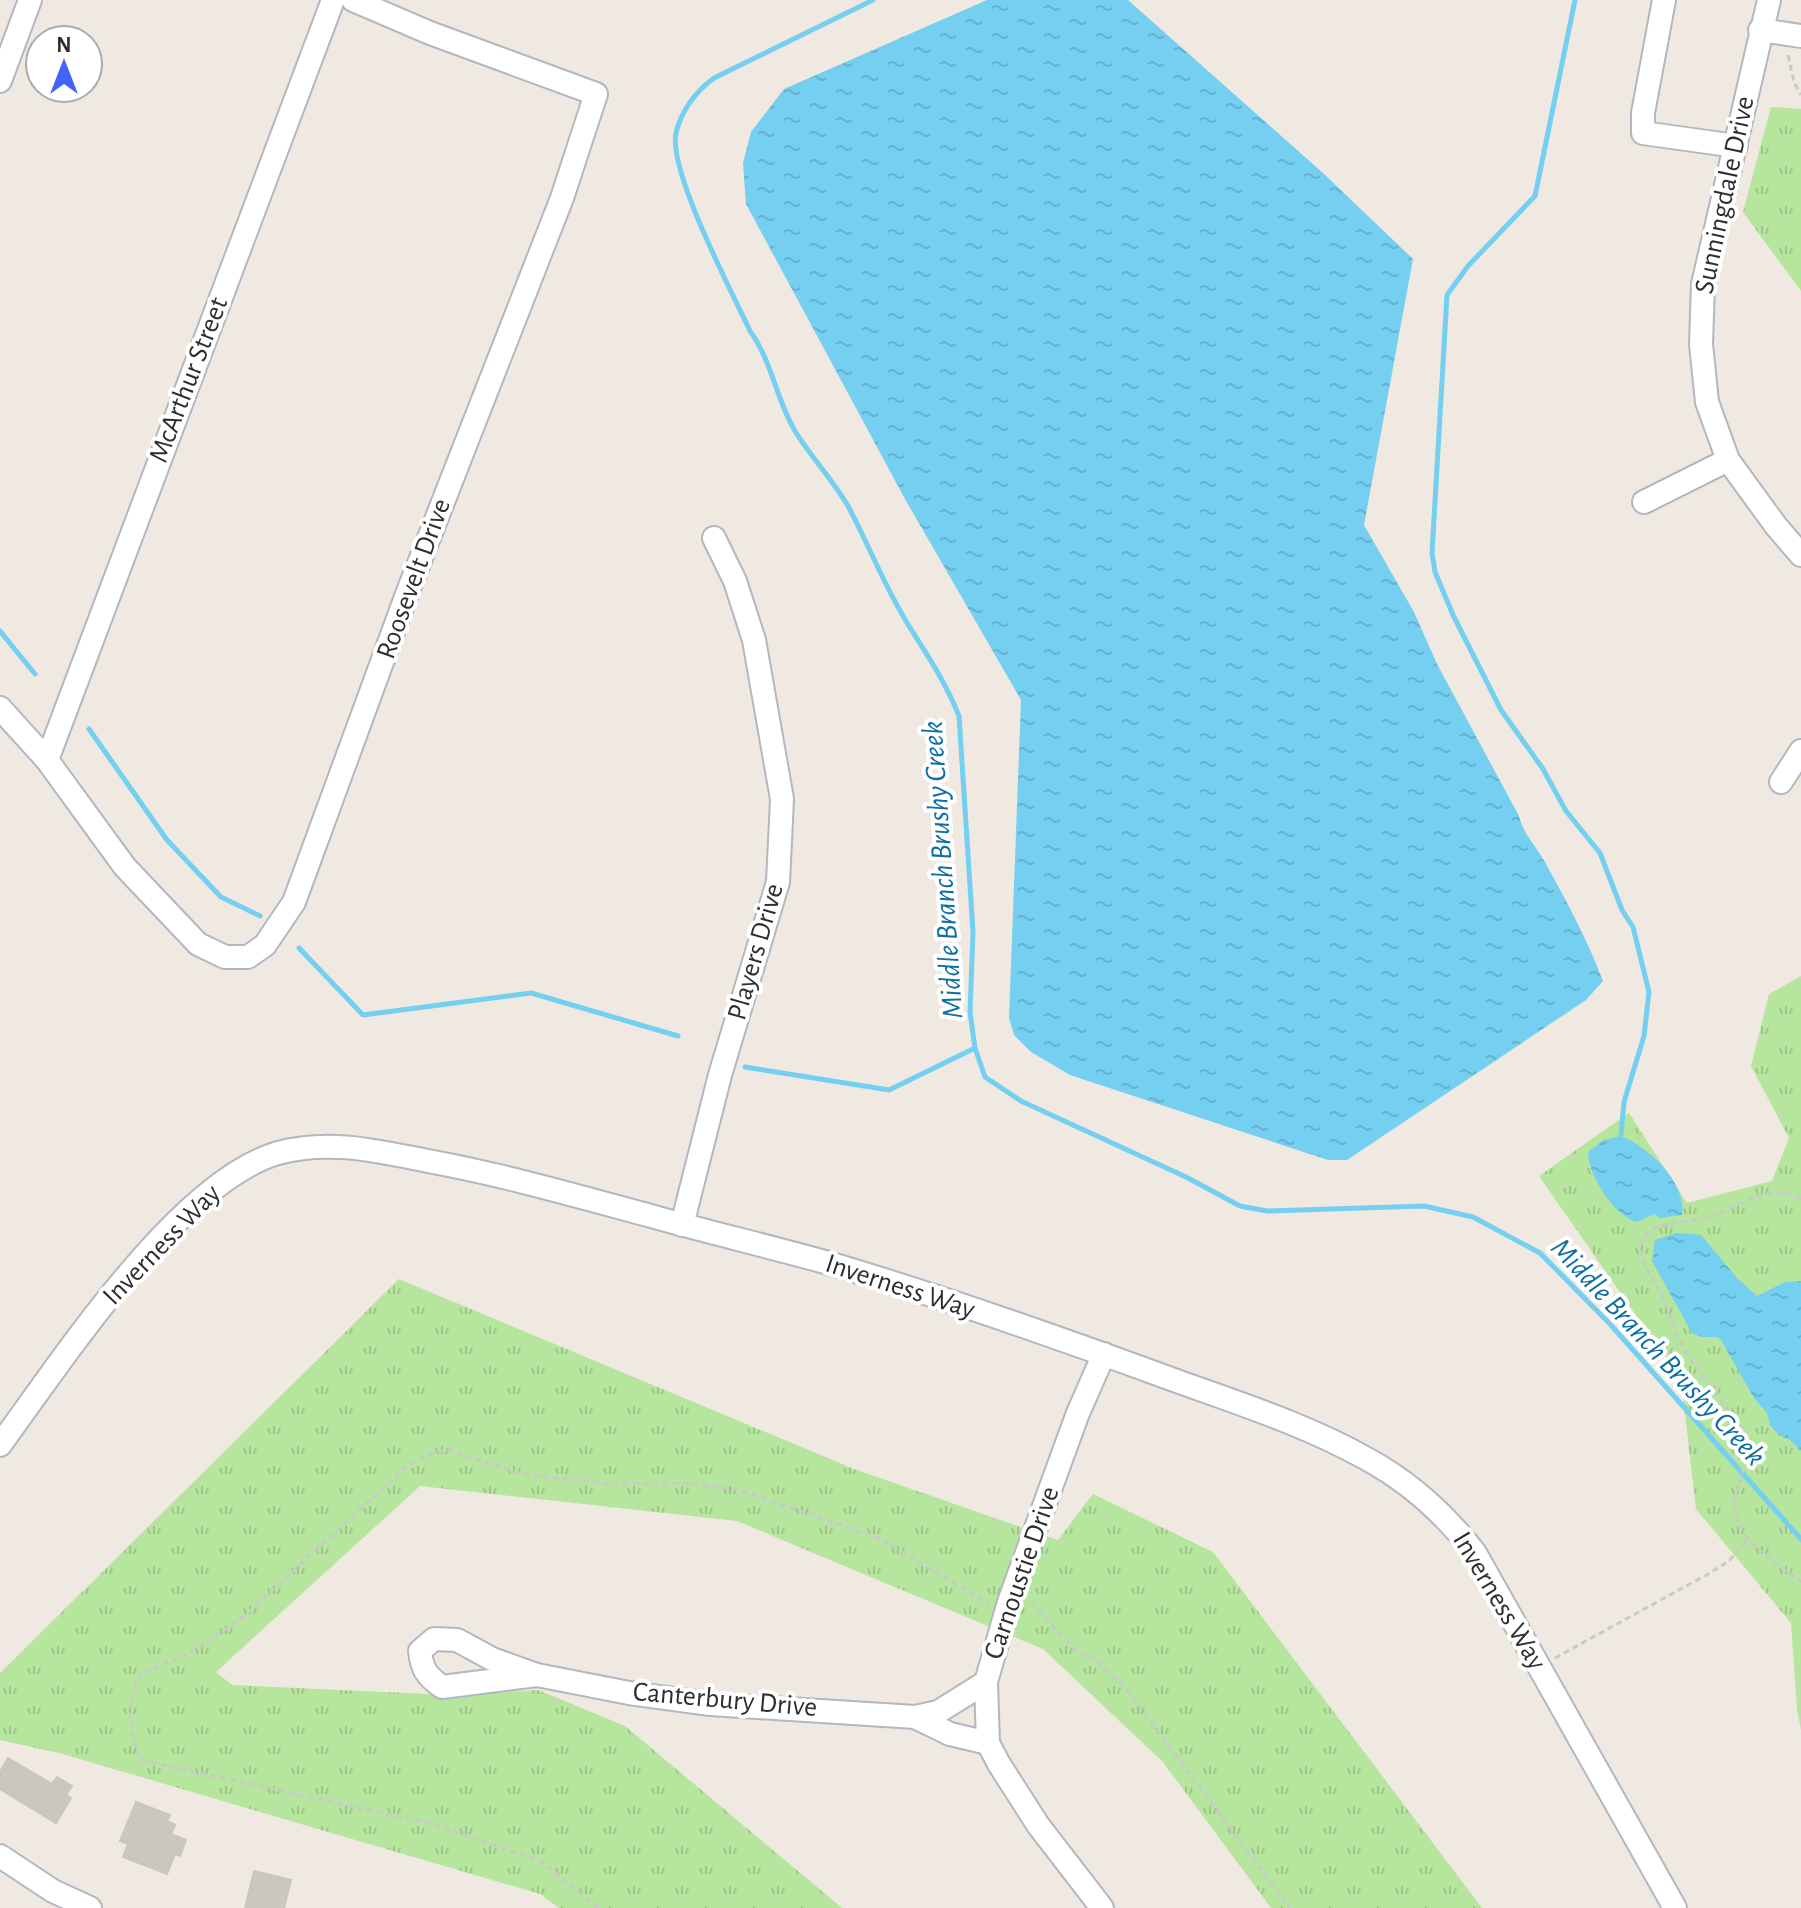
<svg xmlns="http://www.w3.org/2000/svg" width="1801" height="1908" viewBox="0 0 1801 1908" font-family="'Alegreya Sans',sans-serif">
  <style>
    .grass { fill: url(#grass-tufts) }
    .water { fill: url(#water-ripples) }
    .lines { fill: none; stroke-linecap: round; stroke-linejoin: round }
    .stream { stroke: #75cff0; stroke-width: 5 }
    .building { fill: #cbc7bf; stroke: #cbc5ba; stroke-width: 2 }
    .minor-casing { stroke: #b4b7c1; stroke-width: 26 }
    .path { stroke: #c9c9c9; stroke-width: 3; stroke-dasharray: 6 4; stroke-linecap: butt }
    .minor { stroke: #fff; stroke-width: 22 }
    .labels { text-anchor: middle; dominant-baseline: central; stroke-width: 8; stroke-linejoin: round; paint-order: stroke }
    .street-label { font-size: 28px; fill: #2e2e2e; stroke: #fff }
    .water-label { font-size: 30px; font-style: italic; fill: #0d6fa3; stroke: #fff }
  </style>
  <defs>
    <pattern id="grass-tufts" width="24" height="20" patternUnits="userSpaceOnUse" patternTransform="scale(2)"><rect width="24" height="20" fill="#b6e59e"/><path d="M3 7l-1-3M5 7V3M7 7l1-3M15 17l-1-3M17 17v-4M19 17l1-3" fill="none" stroke="#9dc588"/></pattern>
    <pattern id="water-ripples" width="26" height="14" patternUnits="userSpaceOnUse" patternTransform="scale(2)"><rect width="26" height="14" fill="#75cff0"/><path d="M2 4q2-2 4 0t4 0M15 11q2-2 4 0t4 0" fill="none" stroke="#66b2ce"/></pattern>
  </defs>
  <rect width="100%" height="100%" fill="#efe9e1"/>
  <path class="grass" d="M1771,107L1801,109V291L1743,212Z
    M1801,976V1730L1797,1709L1791,1623L1696,1509L1681,1380L1539,1176L1629,1113L1687,1203L1772,1181L1789,1138L1751,1066L1769,994Z
    M399,1279L854,1469L1058,1540L1093,1494L1213,1552L1482,1908H1271L1163,1762L1043,1649L737,1521L420,1486L216,1672L232,1685L449,1695L538,1690L625,1726L842,1908H559L540,1894L59,1753L0,1740V1673Z"/>
  <path class="water" d="M987,0H1128L1323,173L1413,259L1364,525L1414,612L1437,664L1519,816C1523,834 1537,847 1546,864C1567,902 1587,939 1603,981L1586,1000L1347,1160H1328L1070,1075L1031,1052L1014,1035L1009,1018L1021,700L905,499L746,204L743,163L751,132L784,89Z
    M1621,1136C1649,1147 1687,1183 1682,1215L1659,1218L1654,1214L1637,1222C1614,1216 1588,1175 1588,1152L1604,1140Z
    M1676,1233L1701,1235L1737,1278L1757,1296L1785,1282L1801,1281V1451L1790,1440L1779,1435L1770,1425L1767,1413L1754,1398L1721,1340L1717,1337H1702L1692,1333L1652,1261L1655,1240Z"/>
  <g class="lines">
    <path class="stream" d="M873,0L714,78C696,91 681,111 676,133C668,171 732,292 750,331C772,361 776,399 795,431C811,457 833,480 848,506C869,545 885,588 909,626C928,656 946,683 959,716L973,932L970,1012L975,1048L985,1077L1021,1101L1186,1177L1240,1206L1267,1211L1424,1206L1473,1217L1540,1253L1610,1324L1801,1539
      M1575,0L1535,196L1468,266L1447,295L1432,553L1435,572L1453,615L1501,710L1543,769L1566,811L1600,853L1622,910L1633,927L1649,992L1644,1036L1624,1102L1621,1136
      M0,631L35,674
      M89,729L167,840L221,897L260,916
      M299,948L363,1015L531,993L678,1036
      M745,1067L889,1090L975,1048"/>
  </g>
  <path class="building" d="M8,1758L52,1784L57,1777L72,1786L66,1795L71,1798L56,1823L0,1789V1772Z
    M136,1802L170,1815L167,1821L175,1825L171,1834L186,1840L180,1856L175,1854L167,1874L123,1857L128,1844L120,1841Z
    M254,1871L291,1880L284,1908H245Z"/>
  <g class="lines">
    <defs>
      <path id="minor" d="M1664,0L1643,113V133L1736,146
        M1769,0L1703,284L1701,344L1707,402L1728,460L1776,526L1801,555
        M1760,30L1801,36
        M0,81L30,0
        M1644,502L1728,460
        M0,708L47,760L125,867L198,944L225,957H248L265,945L294,902L407,594L562,198L596,94L430,33L353,0
        M47,760L333,0
        M1781,782L1801,751
        M682,1225L720,1075L778,882L782,799L754,640L735,581L714,538
        M0,1445C61,1362 178,1182 278,1153C329,1139 377,1151 428,1161C504,1175 577,1196 651,1216C711,1233 772,1247 832,1264C943,1297 1054,1336 1163,1376C1231,1401 1303,1423 1367,1459C1411,1483 1445,1514 1475,1553L1675,1908
        M537,1675L442,1687C427,1676 422,1670 420,1651L434,1639L457,1640L492,1659L537,1675L629,1693L710,1704L915,1717L938,1712L986,1682
        M915,1717L950,1734L988,1743
        M0,1856L53,1891L90,1908
        M1102,1908L1038,1825L999,1764L988,1743L986,1682L1009,1602L1078,1413L1104,1354"/>
    </defs>
    <use href="#minor" class="minor-casing"/>
    <path class="path" d="M1788,55L1794,82L1801,95
      M1801,1199C1773,1182 1742,1204 1715,1215C1697,1223 1657,1220 1646,1235C1632,1254 1651,1275 1660,1291C1671,1314 1675,1336 1690,1358C1709,1387 1732,1413 1751,1442L1734,1502C1733,1540 1775,1561 1801,1582
      M1032,1602L1068,1643L1077,1651L1093,1657L1127,1690L1290,1908
      M1555,1658L1710,1573L1729,1561L1748,1539
      M598,1908L542,1862L433,1824L141,1760C129,1730 125,1704 141,1674L196,1650L244,1616L407,1466L434,1452L450,1450L514,1472L552,1478L606,1483H686L739,1490L879,1538L989,1604"/>
    <use href="#minor" class="minor"/>
  </g>
  <g class="labels">
    <g class="street-label">
      <text transform="translate(1725 195) rotate(-78)">Sunningdale Drive</text>
      <text transform="translate(189 380) rotate(-69)">McArthur Street</text>
      <text transform="translate(414 579) rotate(-70)">Roosevelt Drive</text>
      <text transform="translate(756 952) rotate(-74)">Players Drive</text>
      <text transform="translate(162 1245) rotate(-46)">Inverness Way</text>
      <text transform="translate(900 1287) rotate(18)">Inverness Way</text>
      <text transform="translate(1022 1573) rotate(-71)">Carnoustie Drive</text>
      <text transform="translate(1499 1601) rotate(59)">Inverness Way</text>
      <text transform="translate(725 1700) rotate(5)">Canterbury Drive</text>
    </g>
    <g class="water-label">
      <text transform="translate(943 870) rotate(-94)">Middle Branch Brushy Creek</text>
      <text transform="translate(1658 1352) rotate(47)">Middle Branch Brushy Creek</text>
    </g>
  </g>
  <g transform="translate(64 64)"><circle r="38" fill="#ffffff" stroke="#ababab" stroke-width="2"/>
  <path d="M0-6L14 30L0 20L-14 30Z" fill="#4264fb"/>
  <text y="-12" font-size="22" font-weight="bold" text-anchor="middle" fill="#2e2e2e">N</text>
  </g>
</svg>
